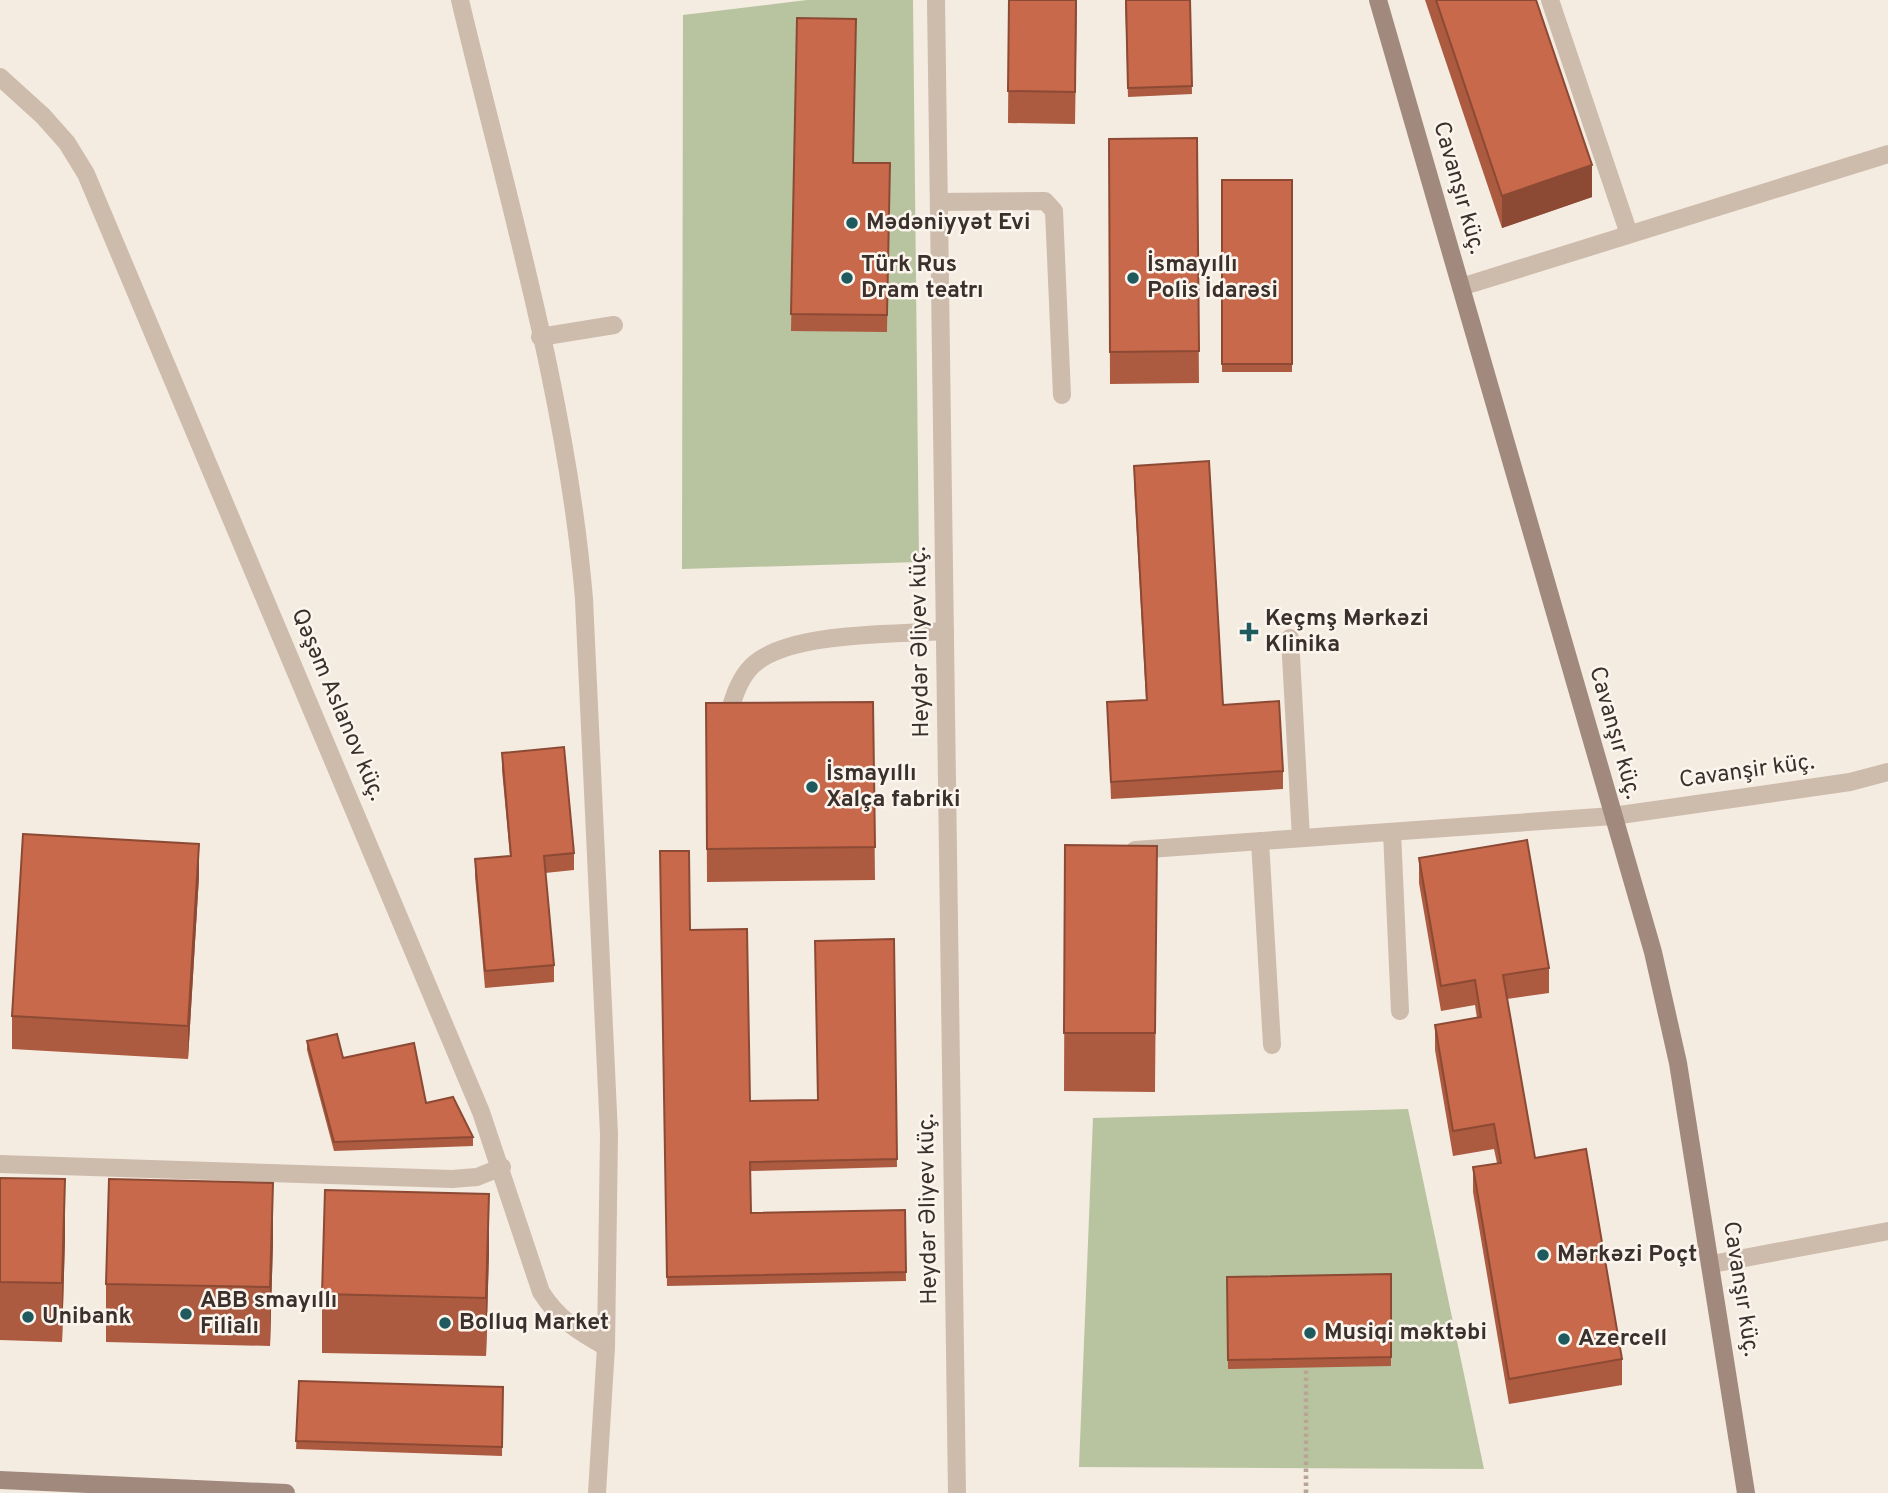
<svg xmlns="http://www.w3.org/2000/svg" width="1888" height="1493" viewBox="0 0 1888 1493" font-family="Overpass,sans-serif">
  <style>
    .green { fill: #b8c4a0 }
    .lines { fill: none; stroke-linecap: round; stroke-linejoin: round }
    .path { stroke: #b9a596; stroke-width: 4.5; stroke-dasharray: 3.5 3.5; stroke-linecap: butt }
    .service { stroke: #cdbbac; stroke-width: 18 }
    .minor { stroke: #cdbbac; stroke-width: 18 }
    .tertiary { stroke: #cdbbac; stroke-width: 18 }
    .secondary { stroke: #a18a7d; stroke-width: 18 }
    .wall { fill: #ac5a40 }
    .shaded-wall { fill: #8c4a34 }
    .building { fill: #c8694b; stroke: #8c4a34; stroke-width: 2 }
    .poi-dot { fill: #1f5a5e; stroke: #fbf5ee; stroke-width: 2.5 }
    .labels { text-anchor: middle; dominant-baseline: central; stroke-width: 5; stroke-linejoin: round; paint-order: stroke }
    .street-label { font-size: 23px; fill: #3b302b; stroke: #fbf5ee }
    .poi-label { font-size: 23px; font-weight: bold; fill: #3b302b; stroke: #fbf5ee; text-anchor: start }
  </style>
  <rect width="100%" height="100%" fill="#f4ebe1"/>
  <path class="green" d="M807,0H913L919,562L682,569L683,15Z
    M1408,1109L1484,1469L1079,1467L1093,1118Z"/>
  <g class="lines">
    <path class="path" d="M889,220H914
      M1306,1493V1368"/>
    <path class="service" d="M1550,0L1629,234
      M939,202L1045,201L1054,211L1062,395
      M540,337L614,325
      M1290,638L1301,838
      M727,719C733,700 738,680 752,666C788,631 895,635 945,631
      M1392,832L1400,1011
      M1260,841L1272,1045
      M1135,850L1613,816
      M0,1164L452,1179L477,1177L502,1167"/>
    <path class="minor" d="M0,77L43,116L67,143L86,174L481,1112L541,1292C558,1319 579,1332 606,1347
      M1461,287L1888,154
      M1613,816L1850,782L1888,772
      M1712,1264L1888,1231"/>
    <path class="tertiary" d="M460,0C507,198 567,396 584,599L609,1134L606,1347L597,1493
      M936,0L957,1493"/>
    <path class="secondary" d="M1378,0L1653,952L1678,1063L1746,1493
      M0,1480L286,1493"/>
  </g>
  <path class="wall" d="M1009,0H1077L1075,124L1008,123Z
    M1125,0H1190L1192,94L1128,97Z
    M1425,0H1536L1592,197L1502,228Z
    M797,18L853,163H890L887,332L791,331Z
    M1197,138L1199,383L1110,384L1109,139Z
    M1222,180H1292V372H1222Z
    M1134,466L1223,705L1283,771V789L1111,799L1107,702L1146,700L1134,483Z
    M873,702L875,880L707,882L706,703Z
    M502,753L574,853V870L545,873L554,965V982L485,988L475,876V859L510,856L502,770Z
    M1065,845L1157,846L1155,1092L1064,1091Z
    M660,851L690,930L750,1101L818,1100L894,939L897,1167L751,1171V1213L905,1210L906,1281L667,1286Z
    M1419,858L1549,968V993L1507,999L1535,1158L1622,1359V1385L1509,1404L1473,1192V1167L1497,1163L1494,1149L1453,1156L1435,1050V1025L1477,1018L1475,1005L1441,1011L1419,883Z
    M199,876L188,1059L12,1049V1016Z
    M307,1041L343,1058L426,1103L473,1137V1146L334,1151L307,1050Z
    M0,1178L65,1238L62,1342L0,1340Z
    M273,1241L270,1346L106,1342V1284Z
    M489,1252L486,1356L322,1353V1294Z
    M1391,1274V1366L1228,1369L1227,1277Z
    M299,1381L503,1387L502,1456L296,1449Z"/>
  <path class="shaded-wall" d="M1592,165V197L1502,228V196Z
    M199,844V876L188,1059V1026Z
    M65,1179V1238L62,1342V1283Z
    M273,1183V1241L270,1346V1287Z
    M489,1194V1252L486,1356V1298Z"/>
  <path class="building" d="M1009,0H1076L1075,92L1008,91Z
    M1126,0H1190L1192,86L1128,88Z
    M1436,0H1536L1592,165L1502,196Z
    M797,18L856,19L853,163H890L887,315L791,314Z
    M1197,138L1199,351L1110,352L1109,139Z
    M1222,180H1292V364H1222Z
    M1209,461L1223,705L1279,701L1283,771L1111,782L1107,702L1147,700L1134,466Z
    M873,702L875,847L707,849L706,703Z
    M564,747L574,853L544,856L554,965L485,971L475,859L511,856L502,753Z
    M23,834L199,844L188,1026L12,1016Z
    M1527,840L1549,968L1503,975L1535,1158L1586,1149L1622,1359L1509,1379L1473,1167L1501,1163L1494,1124L1453,1131L1435,1025L1481,1017L1475,980L1441,986L1419,858Z
    M1065,845L1157,846L1155,1033H1064Z
    M660,851H689L690,930L747,929L750,1101L818,1100L815,941L894,939L897,1159L750,1162L751,1213L905,1210L906,1272L667,1277Z
    M337,1034L343,1058L414,1043L426,1103L453,1097L473,1137L334,1142L307,1041Z
    M0,1178L65,1179L62,1283L0,1282Z
    M109,1179L273,1183L270,1287L106,1284Z
    M325,1190L489,1194L486,1298L322,1294Z
    M1391,1274V1357L1228,1360L1227,1277Z
    M299,1381L503,1387L502,1447L296,1441Z"/>
  <g class="poi-dot">
    <circle cx="852" cy="223" r="7"/>
    <circle cx="847" cy="278" r="7"/>
    <circle cx="1133" cy="278" r="7"/>
    <path d="M1245.5 621.5h7v7h7v7h-7v7h-7v-7h-7v-7h7z"/>
    <circle cx="812" cy="787" r="7"/>
    <circle cx="1543" cy="1255" r="7"/>
    <circle cx="186" cy="1314" r="7"/>
    <circle cx="28" cy="1317" r="7"/>
    <circle cx="445" cy="1323" r="7"/>
    <circle cx="1310" cy="1333" r="7"/>
    <circle cx="1564" cy="1339" r="7"/>
  </g>
  <g class="labels">
    <g class="street-label">
      <text transform="translate(1458 188) rotate(74)">Cavanşır küç.</text>
      <text transform="translate(921 642) rotate(-91)">Heydər Əliyev küç.</text>
      <text transform="translate(337 705) rotate(67)">Qəşəm Aslanov küç.</text>
      <text transform="translate(1614 733) rotate(74)">Cavanşır küç.</text>
      <text transform="translate(1747 772) rotate(-8)">Cavanşir küç.</text>
      <text transform="translate(929 1209) rotate(-91)">Heydər Əliyev küç.</text>
      <text transform="translate(1740 1289) rotate(81)">Cavanşır küç.</text>
    </g>
    <g class="poi-label">
      <text x="866" y="223">Mədəniyyət Evi</text>
      <text x="861" y="265">Türk Rus<tspan x="861" dy="26">Dram teatrı</tspan></text>
      <text x="1147" y="265">İsmayıllı<tspan x="1147" dy="26">Polis İdarəsi</tspan></text>
      <text x="1265" y="619">Keçmş Mərkəzi<tspan x="1265" dy="26">Klinika</tspan></text>
      <text x="826" y="774">İsmayıllı<tspan x="826" dy="26">Xalça fabriki</tspan></text>
      <text x="1557" y="1255">Mərkəzi Poçt</text>
      <text x="200" y="1301">ABB smayıllı<tspan x="200" dy="26">Filialı</tspan></text>
      <text x="42" y="1317">Unibank</text>
      <text x="459" y="1323">Bolluq Market</text>
      <text x="1324" y="1333">Musiqi məktəbi</text>
      <text x="1578" y="1339">Azercell</text>
    </g>
  </g>
</svg>
